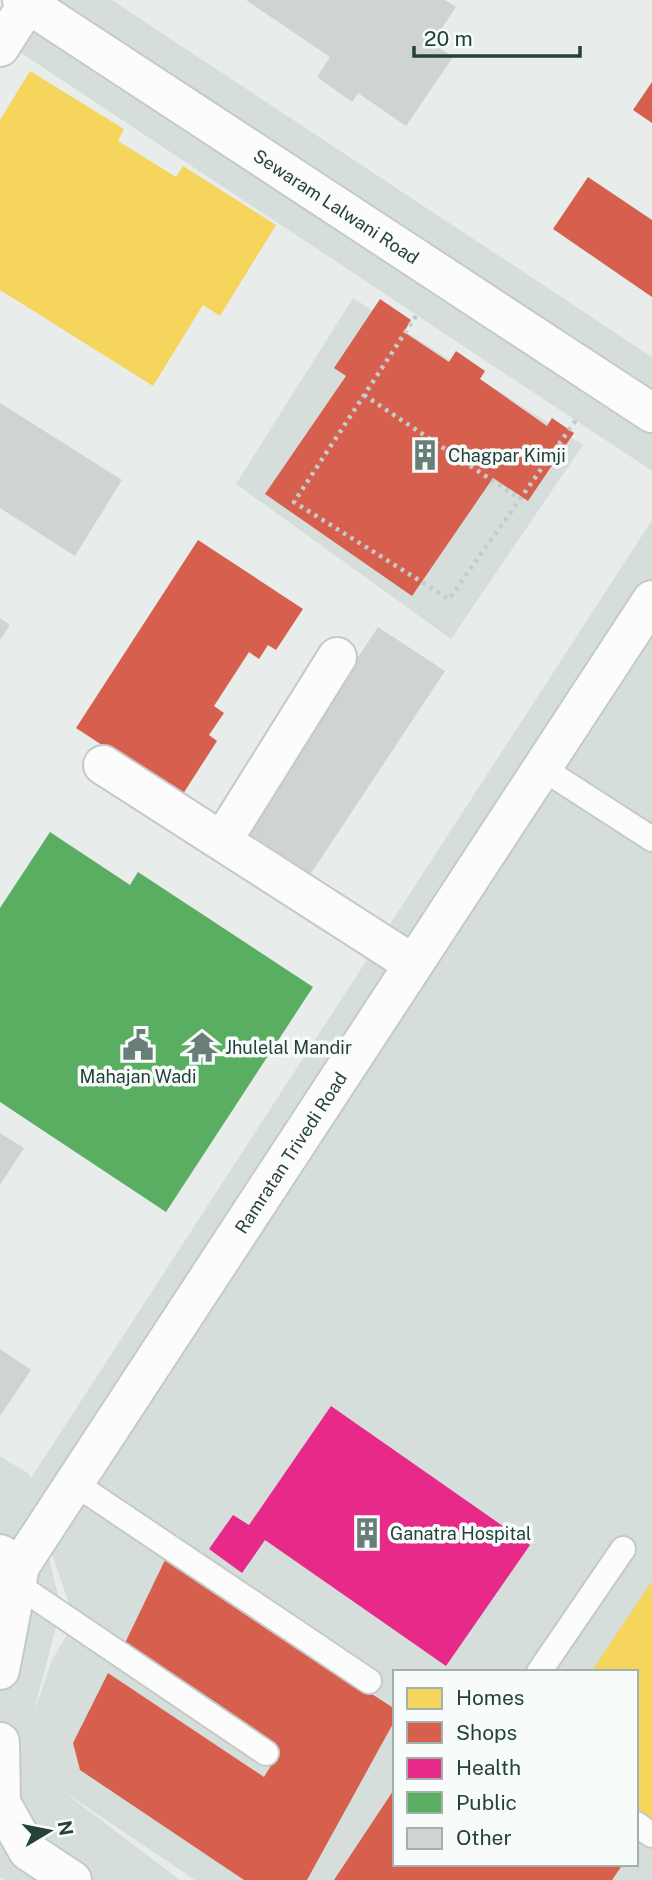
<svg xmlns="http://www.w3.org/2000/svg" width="652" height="1880" viewBox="0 0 652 1880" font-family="'Public Sans',sans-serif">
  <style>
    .built { fill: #d6dedb; fill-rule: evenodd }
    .homes { fill: #f6d55c }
    .shops { fill: #d6604d }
    .health { fill: #e7298a }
    .public { fill: #5aae61 }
    .building { fill: #cfd4d2 }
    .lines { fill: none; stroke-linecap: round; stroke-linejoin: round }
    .lane-casing { stroke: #c5cac8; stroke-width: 28 }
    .street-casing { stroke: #c5cac8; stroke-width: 42 }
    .secondary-casing { stroke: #c3cbc8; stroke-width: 42 }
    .path { stroke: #c3ccca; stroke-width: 4.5; stroke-dasharray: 3.5 5; stroke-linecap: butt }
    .lane { stroke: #fcfcfc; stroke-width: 24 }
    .street { stroke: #fcfcfc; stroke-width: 38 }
    .secondary { stroke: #fcfcfc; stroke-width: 38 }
    .labels { text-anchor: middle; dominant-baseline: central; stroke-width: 7; stroke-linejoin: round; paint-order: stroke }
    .street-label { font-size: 18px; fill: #24423a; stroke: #f7fbf9 }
    .poi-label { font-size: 18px; fill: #24423a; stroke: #f7fbf9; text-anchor: start }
  </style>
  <rect width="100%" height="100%" fill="#e8edeb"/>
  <path class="built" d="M34,0H112L652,357V471L6,43Z
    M353,298L583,445L451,639L236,484Z
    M652,520V1880H195L60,1789L180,1880H5L0,1877V1456L29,1474L31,1478ZM39,1517L75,1621L52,1660L33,1715L61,1608ZM395,1672H636V1864H395Z"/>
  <path class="homes" d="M30,71L124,129L118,141L176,177L183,166L276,225L220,316L203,305L153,386L0,290V120Z
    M652,1581V1821L636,1810V1672H591Z"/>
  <path class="shops" d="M652,82V123L633,110Z
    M588,177L652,220V297L553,229Z
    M380,299L411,320L404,332L449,362L456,351L485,371L480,379L547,426L552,418L574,433L528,501L493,478L412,596L265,494L346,376L334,368Z
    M198,540L303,609L276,650L268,645L259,659L249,652L214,706L224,713L209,735L217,741L181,797L76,728Z
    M165,1560L395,1709V1720L307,1880H244L80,1770L73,1743L108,1673L264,1777L280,1751L125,1643Z
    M395,1788V1864H623L612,1880H334Z"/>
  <path class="health" d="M331,1406L530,1545L446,1666L265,1540L242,1573L209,1549L233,1515L249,1525Z"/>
  <path class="public" d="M50,832L130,885L138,872L313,987L166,1212L0,1102V908Z"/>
  <path class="building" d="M246,0H445L456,7L432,43L453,57L406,126L358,93L352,102L317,77L330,57Z
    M0,403L122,480L75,556L0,508Z
    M0,618L10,625L0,640Z
    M378,627L445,671L306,881L240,836Z
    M0,1133L24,1148L0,1185Z
    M0,1349L31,1370L0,1416Z"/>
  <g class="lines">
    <defs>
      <path id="lane" d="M542,768L652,839
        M74,1483L369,1681
        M16,1584L266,1753
        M539,1672L623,1549
        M636,1824L652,1835"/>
      <g id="street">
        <path id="s1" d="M22,0L652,413"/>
        <path d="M0,47L30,0"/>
        <path d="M103,765L413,964"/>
        <path d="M222,841L337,657"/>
        <path id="s2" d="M20,1566L652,600"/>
      </g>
      <path id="secondary" d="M0,1554L20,1566L0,1670
        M0,1742L1,1803L28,1851L72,1880"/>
    </defs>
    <use href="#lane" class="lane-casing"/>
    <use href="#street" class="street-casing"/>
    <use href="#secondary" class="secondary-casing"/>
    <path class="path" d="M416,316L294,502L449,599L576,420
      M364,395L520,499"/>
    <use href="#lane" class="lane"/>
    <use href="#street" class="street"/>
    <use href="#secondary" class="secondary"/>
  </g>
  <defs>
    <symbol id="building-bare" viewBox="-9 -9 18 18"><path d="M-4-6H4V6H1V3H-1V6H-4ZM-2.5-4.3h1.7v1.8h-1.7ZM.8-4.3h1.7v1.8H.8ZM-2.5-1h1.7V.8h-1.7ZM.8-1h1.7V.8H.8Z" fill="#697e78" stroke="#f7fbf9" stroke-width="2.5" paint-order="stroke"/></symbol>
    <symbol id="civic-bare" viewBox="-9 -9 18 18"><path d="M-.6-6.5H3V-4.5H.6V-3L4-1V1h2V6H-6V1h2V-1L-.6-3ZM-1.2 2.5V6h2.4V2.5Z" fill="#697e78" stroke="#f7fbf9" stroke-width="2.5" paint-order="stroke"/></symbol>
    <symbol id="temple-bare" viewBox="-9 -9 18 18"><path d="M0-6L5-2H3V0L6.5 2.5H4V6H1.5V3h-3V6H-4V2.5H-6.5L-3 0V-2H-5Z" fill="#697e78" stroke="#f7fbf9" stroke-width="2.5" paint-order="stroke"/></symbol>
  </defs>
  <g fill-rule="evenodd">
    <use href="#building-bare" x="403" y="433" width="44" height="44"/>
    <use href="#civic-bare" x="116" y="1023" width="44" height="44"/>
    <use href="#temple-bare" x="180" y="1025" width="44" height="44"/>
    <use href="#building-bare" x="345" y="1511" width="44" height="44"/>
  </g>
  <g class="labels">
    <g class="street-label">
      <text stroke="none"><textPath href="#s1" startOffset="376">Sewaram Lalwani Road</textPath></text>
      <text stroke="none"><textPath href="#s2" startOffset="494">Ramratan Trivedi Road</textPath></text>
    </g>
    <g class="poi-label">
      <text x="448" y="455">Chagpar Kimji</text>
      <text x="225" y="1047">Jhulelal Mandir</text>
      <text x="138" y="1076" text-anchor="middle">Mahajan Wadi</text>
      <text x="390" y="1533">Ganatra Hospital</text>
    </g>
  </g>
  <rect x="393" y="1670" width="245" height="196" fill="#f7fbf9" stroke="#a3b1ad" stroke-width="2"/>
  <rect x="407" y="1688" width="35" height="21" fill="#f6d55c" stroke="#a3b1ad" stroke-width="2"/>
  <text x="456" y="1705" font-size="21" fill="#24423a">Homes</text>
  <rect x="407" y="1722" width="35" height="21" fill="#d6604d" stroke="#a3b1ad" stroke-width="2"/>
  <text x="456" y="1740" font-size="21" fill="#24423a">Shops</text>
  <rect x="407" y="1758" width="35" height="21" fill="#e7298a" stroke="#a3b1ad" stroke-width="2"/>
  <text x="456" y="1775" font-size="21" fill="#24423a">Health</text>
  <rect x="407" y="1792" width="35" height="21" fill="#5aae61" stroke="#a3b1ad" stroke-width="2"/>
  <text x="456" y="1810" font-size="21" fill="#24423a">Public</text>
  <rect x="407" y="1828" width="35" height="21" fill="#cfd4d2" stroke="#a3b1ad" stroke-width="2"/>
  <text x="456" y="1845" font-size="21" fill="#24423a">Other</text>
  <g transform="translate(49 1831) rotate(80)" stroke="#f7fbf9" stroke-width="5" paint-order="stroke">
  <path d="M0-5L12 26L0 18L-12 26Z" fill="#24423a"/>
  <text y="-10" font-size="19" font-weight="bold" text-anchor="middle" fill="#24423a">N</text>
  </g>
  <path d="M414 46v10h166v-10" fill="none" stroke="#24423a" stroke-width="3.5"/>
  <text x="424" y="46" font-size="21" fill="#24423a" stroke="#f7fbf9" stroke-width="5" paint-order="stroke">20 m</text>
</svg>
